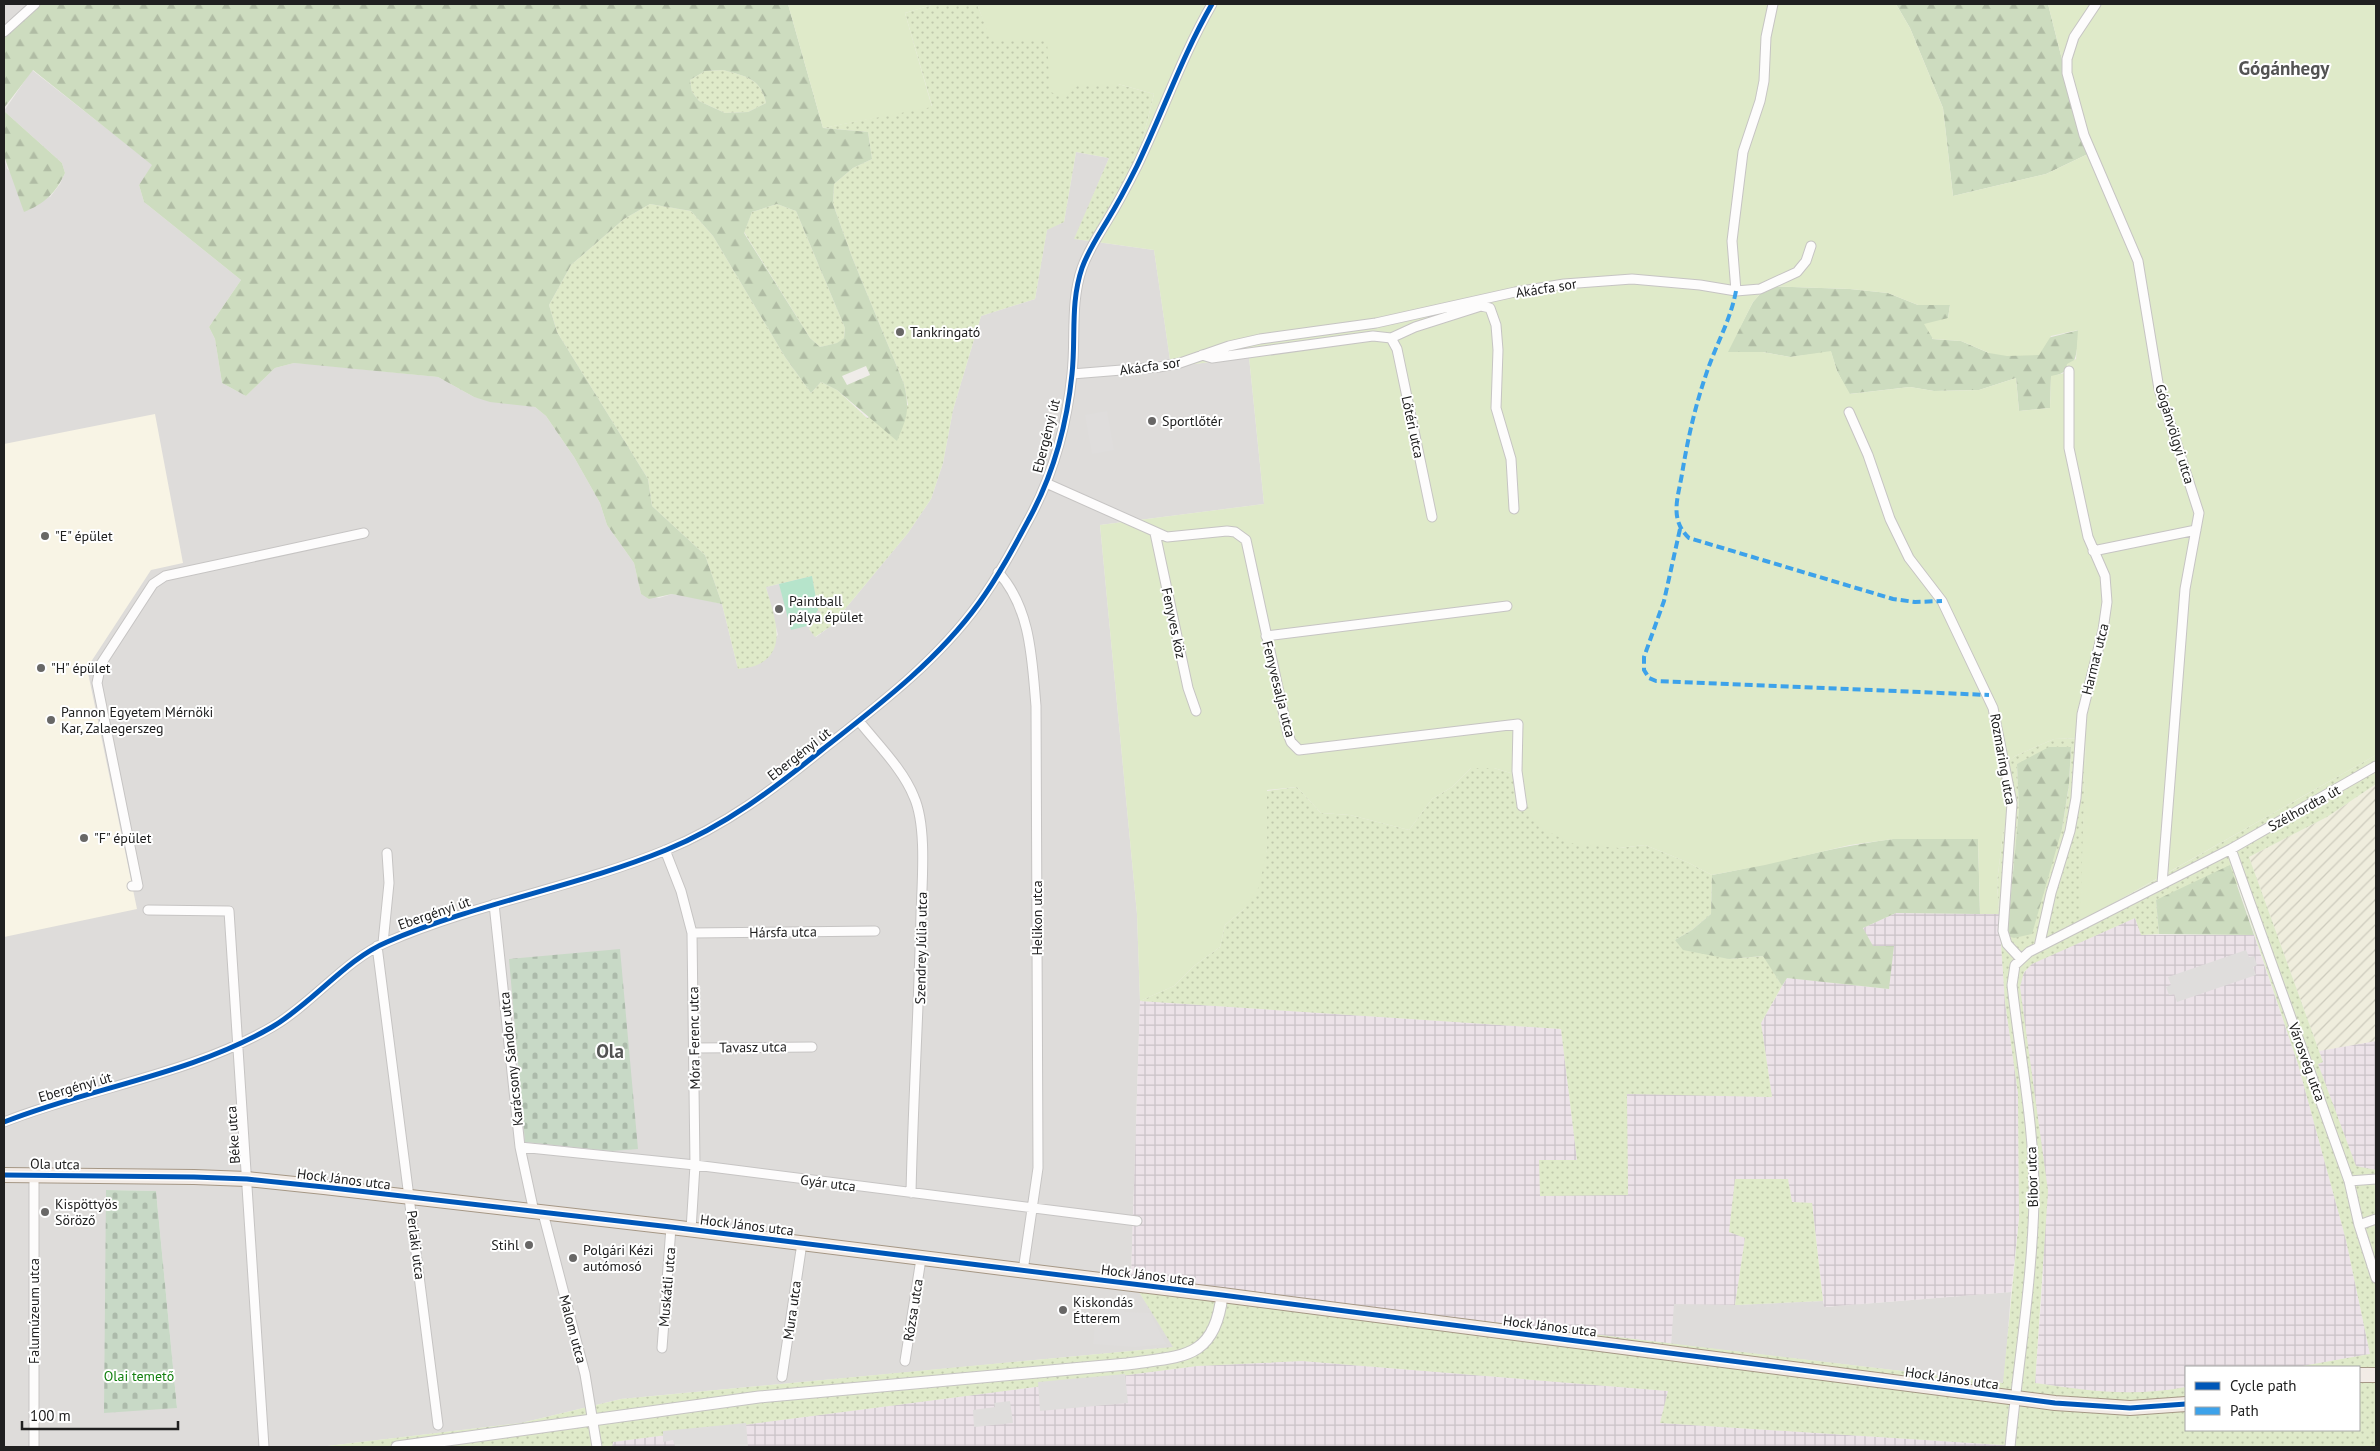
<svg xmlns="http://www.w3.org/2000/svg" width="2380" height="1451" viewBox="0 0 2380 1451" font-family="'PT Sans',sans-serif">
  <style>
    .residential { fill: #dedcda; fill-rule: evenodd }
    .industrial { fill: url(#industrial-grid) }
    .education { fill: #f8f4e5 }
    .farmland { fill: url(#farmland-furrows) }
    .grass { fill: url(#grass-dots); fill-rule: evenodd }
    .forest { fill: url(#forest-firs); fill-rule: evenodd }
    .cemetery { fill: url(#cemetery-stones) }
    .garden { fill: #dfeac9; fill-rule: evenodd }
    .pitch { fill: #b6e4cb }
    .parking { fill: #dfdddc }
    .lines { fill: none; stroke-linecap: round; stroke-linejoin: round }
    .minor-casing { stroke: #c6c4c3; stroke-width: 11 }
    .tertiary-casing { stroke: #c6c4c3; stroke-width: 13 }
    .primary-casing { stroke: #a59785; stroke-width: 16 }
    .minor { stroke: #fdfcfc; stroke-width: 9 }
    .tertiary { stroke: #fdfcfc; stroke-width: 11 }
    .primary { stroke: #f2ebe6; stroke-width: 14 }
    .quiet { stroke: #3da2ea; stroke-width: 4; stroke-dasharray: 8 4; stroke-linecap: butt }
    .cycleway-casing { stroke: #fff; stroke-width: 8 }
    .cycleway { stroke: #0057b8; stroke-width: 5 }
    .poi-dot { fill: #686766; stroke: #fff; stroke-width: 2 }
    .labels { text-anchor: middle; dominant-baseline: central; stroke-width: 4; stroke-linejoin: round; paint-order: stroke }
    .street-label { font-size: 14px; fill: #202020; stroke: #fff }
    .poi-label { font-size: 14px; fill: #202020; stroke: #fff; text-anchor: start }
    .park-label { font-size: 14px; fill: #127f0e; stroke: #fff }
    .district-label { font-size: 19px; font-weight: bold; fill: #535353; stroke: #fff }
  </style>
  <defs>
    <pattern id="industrial-grid" width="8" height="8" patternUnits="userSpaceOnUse" patternTransform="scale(1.25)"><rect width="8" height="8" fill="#ece2e8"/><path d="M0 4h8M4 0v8" fill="none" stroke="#cac2c7"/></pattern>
    <pattern id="farmland-furrows" width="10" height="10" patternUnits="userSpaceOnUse" patternTransform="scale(1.25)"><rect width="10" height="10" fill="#efeddd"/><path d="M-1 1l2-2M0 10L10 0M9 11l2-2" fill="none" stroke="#cdcbbd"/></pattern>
    <pattern id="grass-dots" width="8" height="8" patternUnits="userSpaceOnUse" patternTransform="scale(1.25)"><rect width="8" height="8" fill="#dfeac9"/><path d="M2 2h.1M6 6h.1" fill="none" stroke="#bfc8ac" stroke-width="1.8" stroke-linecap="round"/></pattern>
    <pattern id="forest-firs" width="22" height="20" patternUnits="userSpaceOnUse" patternTransform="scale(1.25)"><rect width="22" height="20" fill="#cddcbf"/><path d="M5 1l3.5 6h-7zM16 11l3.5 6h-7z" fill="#b0bca4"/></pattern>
    <pattern id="cemetery-stones" width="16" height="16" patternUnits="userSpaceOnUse" patternTransform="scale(1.25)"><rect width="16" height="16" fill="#c8d9c6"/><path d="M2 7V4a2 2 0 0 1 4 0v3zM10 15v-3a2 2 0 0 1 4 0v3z" fill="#acbaaa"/></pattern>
  </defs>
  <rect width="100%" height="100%" fill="#efece9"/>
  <path class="residential" d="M4,4H41L4,36Z
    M32,70L153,165L139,185L144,202L241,280L209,327L215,339L222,383L246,396L275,368L294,363L311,364L438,377L474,397L535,407L546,416L574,457L600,503L607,525L634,563L641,594L659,598L672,594L694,597L722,604L738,669L778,635L766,587L812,576L818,609L821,612L809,629L816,637L831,626L908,533L931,499L943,463L953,410L981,316L1035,299L1047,229L1064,222L1076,152L1109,158L1075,239L1154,250L1171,367L1249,357L1264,504L1100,525L1137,914L1140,1001L1131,1279L1174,1347L621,1399L521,1423L319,1447H4V156L7,169L50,197L60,184L65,173L62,163L4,111ZM106,1190L156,1191L177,1408Z
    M2011,1292L2004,1383L1671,1344L1673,1304L1735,1305L1823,1301L1825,1307Z"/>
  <path class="industrial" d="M1896,913L1999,914L2005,1002L2018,1093L2019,1218L2011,1292L1824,1307L1812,1203L1792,1202L1787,1179L1745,1238L1735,1305L1674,1304L1671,1344L1131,1279L1140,1001L1561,1029L1577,1160L1628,1195L1626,1093L1772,1097L1761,1023L1787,978L1889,989L1863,928Z
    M2135,918L2142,935H2254L2298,1064L2346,1240L2370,1354L2297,1367H2186V1387L2157,1393H2105L2035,1383L2043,1276L2020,987L2021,977L2031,964Z
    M2376,1041V1170L2356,1167L2318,1064L2323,1062L2319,1051Z
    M1302,1361L1669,1391L1660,1423L2033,1447H612V1442L1197,1366Z"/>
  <path class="education" d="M155,414L183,563L151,570L87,668L137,909L4,937V444Z"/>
  <path class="farmland" d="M2376,784V1041L2319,1051L2249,857L2327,817Z"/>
  <path class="grass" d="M935,4H977L992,41H1047L1079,84H1118L1154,94L1141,146L1109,219L1090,241L1074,239L1109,158L1076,152L1064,222L1047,230L1035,299L981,316L953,410L943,463L931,499L908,533L831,626L815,637L809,629L821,612L818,610L812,576L766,587C772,611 789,647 761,663C755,667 745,668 738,669L722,604L705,555L652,506L648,479L557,332L549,305L571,265L624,219L650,204L691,211L713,236L785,357L811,393L821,382L837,390L867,418L908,405L904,384L852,257L833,204L834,184L853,168L872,159L868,132L823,128L932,106L905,13Z
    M723,70C745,76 761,78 766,103L748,112L725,113L699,101L692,92L690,80L705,71Z
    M777,204L796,211L845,328L844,338L838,343L820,347L810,338L744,232L752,212Z
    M2086,738L2081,922L2376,755V784L2327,817L2249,857L2323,1062L2318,1064L2356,1166L2376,1170V1447H2033L1660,1423L1668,1391L1302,1361L1197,1366L613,1442L612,1447H319L521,1423L621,1399L1173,1347L1131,1279L2003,1383L2019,1219L2018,1093L2005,1002L1999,914L1997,882L2003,833L2008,818L2001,768L2015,756L2054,739ZM2071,748L2069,785L2062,829L2007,936L2019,809L2017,764ZM2238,885L2298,1064L2346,1240L2370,1354L2297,1367H2359V1430H2186V1387C2133,1397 2088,1391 2035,1383L2048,1191L2020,987L2024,972L2032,964L2135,918L2141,935L2159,934L2156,900Z
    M1471,768H1494L1514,774L1619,848L1645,845L1687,862L1712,875L1711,914L1692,930L1675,940L1729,959L1764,956L1782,986L1761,1023L1772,1097L1627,1094L1628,1195L1540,1196L1539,1160H1577L1561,1029L1140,1001L1174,986L1194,966L1220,947L1225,925L1244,909L1267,850V791L1297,787L1321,813L1350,815L1409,830L1432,799L1452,787Z
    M1735,1179H1788L1792,1202L1812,1203L1823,1301L1735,1305L1745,1238L1729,1232Z"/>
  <path class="forest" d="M41,4H788L823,128L868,132L872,159L853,168L834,184L833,204L852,257L904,384C910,411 907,417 897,441L837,390L821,382L811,393L785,357L713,236L691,211L650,204L624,219L571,265L549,305L557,332L648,479L652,506L705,555L722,604L672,594L649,599L641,594L634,563L607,525L600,503L574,457L546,416L535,407L490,402L474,397L438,377L294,363L275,368L246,396L222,383L215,339L209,327L241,280L144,202L139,185L152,165L33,70L4,108V36ZM723,70C745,76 761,78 766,103L748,112L725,113L699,101L692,92L690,80L705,71ZM777,204L796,211L845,328L844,338L837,343L820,347L810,338L744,233L752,212ZM866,366L870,375L847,385L842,376Z
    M1896,4H2048L2074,107L2092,152L2046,174L1953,196L1943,108L1910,28Z
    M4,111L62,163L65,173C56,193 44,204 24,212L4,156Z
    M1767,286L1850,289L1888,293L1918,305H1950L1948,318L1932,339L1961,341L1989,353L2079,330C2076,354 2079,370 2051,377L2050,408L2019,411L2016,378L1979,390L1934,391L1910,387L1849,394L1837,371L1831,352L1790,357L1763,352H1727L1753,302Z
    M2049,747H2071L2069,784L2062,829L2032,934L2014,938L2007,936L2019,809L2017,764Z
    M1893,839H1978L1980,914L1896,913L1863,928L1873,946H1894L1889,989L1787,978L1782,986L1763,956L1729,959L1683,950L1675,940L1692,930L1711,914L1712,875C1772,864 1832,847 1893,839Z
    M2230,865L2254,935L2159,934L2156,900Z"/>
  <path class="cemetery" d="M620,949L638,1149L612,1151L525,1142L509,959Z
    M106,1190L156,1191L177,1408L104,1413Z"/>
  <path class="garden" d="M788,4H935L905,13L932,107L823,128Z
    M977,4H1896L1910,28L1943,108L1953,196L2046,174L2092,152L2074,107L2048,4H2376V755L2080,922L2086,738L2054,739L2015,756L2001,768L2008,818L2003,833L1997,882L1999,914H1980L1978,839H1893L1850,845L1765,865L1712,875L1687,862L1645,845L1619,848L1570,843L1536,825L1514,774L1494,768H1471L1452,787L1432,799L1409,830L1350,815L1321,813L1297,787L1267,790V850L1259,887L1244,909L1225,925L1220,947L1194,966L1174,986L1140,1001L1137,914L1100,525L1264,504L1249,357L1171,367L1154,250L1090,241L1109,219L1141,146L1154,94L1118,84H1079L1066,97L1050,92L1047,41H991ZM1767,286L1850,289L1888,293L1918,305H1950L1948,318L1924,324L1933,339L1961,341L1989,353L2007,356L2039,355L2051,336L2078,330L2076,359L2067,364L2065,373L2051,376L2050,408L2019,411L2016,378L1979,390L1934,391L1910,387L1850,394L1837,371L1831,351L1790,357L1763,352H1728L1753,302Z"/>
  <path class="pitch" d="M812,576L818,610L807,626L791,630L779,584Z"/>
  <path class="parking" d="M1107,411L1114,450L1092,454L1085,415Z
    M2246,950L2249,957L2254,956L2257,965L2253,967L2256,975L2177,1002L2174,994L2169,995L2166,987L2171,985L2168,977Z
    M1098,1297L1125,1300L1124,1312L1150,1313L1166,1344L1135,1347L1093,1344Z
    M1125,1374L1128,1403L1040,1411L1038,1382Z
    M1010,1401L1013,1423L974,1427L973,1410L995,1407L994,1403Z
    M746,1423L748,1447H675L673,1440L663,1442V1431Z"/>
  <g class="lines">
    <defs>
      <path id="minor" d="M2096,4L2074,37L2067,59V73L2084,135L2138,261L2159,389L2199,513L2185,589L2162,884
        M4,32L35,4
        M1736,291L1732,241L1743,152L1760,101L1764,81L1766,37L1773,4
        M1391,338L1397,349L1432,517
        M1202,355L1212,358L1373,336L1391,338L1415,327L1481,306L1490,308L1496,325L1498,350L1496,408L1511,459L1514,509
        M1072,374L1159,367L1180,363L1229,346L1260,339L1376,323L1515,292L1564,284L1632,279L1700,285L1736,291L1760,289L1797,272L1806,261L1811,246
        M1849,412L1868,455L1890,519L1909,558L1942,601L1993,708L2012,803L2003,931L2007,944L2020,958
        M1046,483L1167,537L1227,531L1235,532L1246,540L1288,734L1291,742L1299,750L1518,724L1517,771L1522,806
        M1155,533L1188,688L1196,711
        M2093,551L2196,530
        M998,572C1031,608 1032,660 1036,706L1038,1168L1023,1271
        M1266,636L1507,606
        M859,721C877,744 903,769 914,797C927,826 922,882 921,914C919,1007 913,1100 911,1193
        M2231,849L2349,1181L2359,1225L2376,1278
        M665,850L681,891L692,933L695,1165L691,1230
        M132,886H138L97,683L101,664L153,584L165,576L364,533
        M494,904L520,1147L534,1212
        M148,910L229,911L264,1447
        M692,933L875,931
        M383,943L389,883L387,853
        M377,946L438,1425
        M2039,947L2051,893L2070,831L2076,798L2082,714L2103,630L2107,602L2105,576L2088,537L2069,448V371
        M694,1048L812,1047
        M4,1122C92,1087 189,1075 272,1027C312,1004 346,959 387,942C477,903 576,887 666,850C725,826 775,788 823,749C879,705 937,661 979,603C998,577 1014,547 1029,519C1053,475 1067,423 1072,374C1076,338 1070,303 1082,268C1088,251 1098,236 1107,221C1118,203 1128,184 1137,166C1163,112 1182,56 1212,4
        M520,1147L695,1165L1137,1221
        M34,1175V1447
        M2349,1181L2376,1179
        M543,1213L585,1374L597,1447
        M2359,1225L2376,1219
        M662,1348L671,1227
        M905,1361L921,1259
        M782,1377L802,1243
        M2010,1447C2018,1365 2032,1283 2034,1201C2035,1128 2020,1057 2012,985L2015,965L2029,952L2231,849L2376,766"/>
      <path id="tertiary" d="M397,1447L759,1397L1127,1364C1180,1356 1215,1361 1222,1295"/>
      <path id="primary" d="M4,1175L194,1177L247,1179L324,1187L671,1227L1222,1295L2055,1403L2130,1408L2186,1404
        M2359,1375H2376"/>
    </defs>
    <use href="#minor" class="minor-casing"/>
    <use href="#tertiary" class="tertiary-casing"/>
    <use href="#primary" class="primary-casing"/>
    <use href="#minor" class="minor"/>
    <use href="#tertiary" class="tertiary"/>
    <use href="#primary" class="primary"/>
    <path class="quiet" d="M1736,291C1731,318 1718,341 1709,366C1696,402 1688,437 1682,474C1678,498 1669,519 1689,538L1893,599L1915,602L1942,601
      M1680,529L1664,601L1644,657V670L1649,678L1656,681L1989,695"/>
    <defs>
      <path id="cycleway" d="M4,1122C92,1087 189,1075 272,1027C312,1004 346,959 387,942C477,903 576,887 666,850C725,826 775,788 823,749C879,705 937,661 979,603C998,577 1014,547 1029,519C1053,475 1067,423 1072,374C1076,338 1070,303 1082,268C1088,251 1098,236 1107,221C1118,203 1128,184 1137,166C1163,112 1182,56 1212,4
        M4,1175L194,1177L247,1179L324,1187L671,1227L1222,1295L2055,1403L2130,1408L2186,1404"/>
    </defs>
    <use href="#cycleway" class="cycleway-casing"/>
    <use href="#cycleway" class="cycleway"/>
  </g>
  <g class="poi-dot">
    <circle cx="900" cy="332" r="5"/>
    <circle cx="1152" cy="421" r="5"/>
    <circle cx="45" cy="536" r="5"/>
    <circle cx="779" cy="609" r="5"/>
    <circle cx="41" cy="668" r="5"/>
    <circle cx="51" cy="720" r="5"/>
    <circle cx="84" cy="838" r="5"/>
    <circle cx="45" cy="1212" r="5"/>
    <circle cx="529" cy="1245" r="5"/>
    <circle cx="573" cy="1258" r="5"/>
    <circle cx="1063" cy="1310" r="5"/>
  </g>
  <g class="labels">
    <g class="street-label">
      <text transform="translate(1546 288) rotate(-9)">Akácfa sor</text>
      <text transform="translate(1150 366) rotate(-8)">Akácfa sor</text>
      <text transform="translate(1413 427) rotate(78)">Lőtéri utca</text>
      <text transform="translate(2175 434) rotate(73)">Gógánvölgyi utca</text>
      <text transform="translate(1046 436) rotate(-76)">Ebergényi út</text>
      <text transform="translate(1174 623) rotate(78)">Fenyves köz</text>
      <text transform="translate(2095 659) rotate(-76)">Harmat utca</text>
      <text transform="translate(1279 689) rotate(76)">Fenyvesalja utca</text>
      <text transform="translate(799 754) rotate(-38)">Ebergényi út</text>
      <text transform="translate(2003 759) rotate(80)">Rozmaring utca</text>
      <text transform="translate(2304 808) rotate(-29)">Szélhordta út</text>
      <text transform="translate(434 913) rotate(-19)">Ebergényi út</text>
      <text transform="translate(1037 918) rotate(-90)">Helikon utca</text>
      <text transform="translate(783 932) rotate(-1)">Hársfa utca</text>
      <text transform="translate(921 948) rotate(-89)">Szendrey Júlia utca</text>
      <text transform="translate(694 1038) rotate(-91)">Móra Ferenc utca</text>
      <text transform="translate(753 1047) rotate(-1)">Tavasz utca</text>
      <text transform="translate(511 1059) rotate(-96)">Karácsony Sándor utca</text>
      <text transform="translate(2307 1062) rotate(70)">Városvég utca</text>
      <text transform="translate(75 1087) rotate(-16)">Ebergényi út</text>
      <text transform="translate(233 1135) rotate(-94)">Béke utca</text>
      <text transform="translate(55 1164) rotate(1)">Ola utca</text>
      <text transform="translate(2032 1177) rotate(-92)">Bíbor utca</text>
      <text transform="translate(344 1179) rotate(7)">Hock János utca</text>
      <text transform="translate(828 1183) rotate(7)">Gyár utca</text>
      <text transform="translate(747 1225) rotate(7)">Hock János utca</text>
      <text transform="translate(416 1245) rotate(83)">Perlaki utca</text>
      <text transform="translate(1148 1275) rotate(7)">Hock János utca</text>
      <text transform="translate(667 1287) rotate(-85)">Muskátli utca</text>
      <text transform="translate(792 1310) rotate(-82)">Mura utca</text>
      <text transform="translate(913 1310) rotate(-81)">Rózsa utca</text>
      <text transform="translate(34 1311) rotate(-90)">Falumúzeum utca</text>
      <text transform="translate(1550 1326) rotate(7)">Hock János utca</text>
      <text transform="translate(573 1329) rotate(75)">Malom utca</text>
      <text transform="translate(1952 1378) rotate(8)">Hock János utca</text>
    </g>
    <g class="poi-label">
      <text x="910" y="332">Tankringató</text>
      <text x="1162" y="421">Sportlőtér</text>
      <text x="55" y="536">"E" épület</text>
      <text x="789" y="601">Paintball<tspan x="789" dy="16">pálya épület</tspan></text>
      <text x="51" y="668">"H" épület</text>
      <text x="61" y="712">Pannon Egyetem Mérnöki<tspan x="61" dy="16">Kar, Zalaegerszeg</tspan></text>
      <text x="94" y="838">"F" épület</text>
      <text x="55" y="1204">Kispöttyös<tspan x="55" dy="16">Söröző</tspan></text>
      <text x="519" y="1245" text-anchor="end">Stihl</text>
      <text x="583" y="1250">Polgári Kézi<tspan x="583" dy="16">autómosó</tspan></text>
      <text x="1073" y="1302">Kiskondás<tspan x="1073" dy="16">Étterem</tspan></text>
    </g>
    <g class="park-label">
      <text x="139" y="1376">Olai temető</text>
    </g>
    <g class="district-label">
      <text x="2284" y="68">Gógánhegy</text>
      <text x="610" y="1051">Ola</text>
    </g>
  </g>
  <rect width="2380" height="1451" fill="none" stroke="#202020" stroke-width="10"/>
  <rect x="2185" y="1366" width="175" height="65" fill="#ffffff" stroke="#a6a6a6"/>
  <rect x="2195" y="1382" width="25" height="8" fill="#0057b8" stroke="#a6a6a6"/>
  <text x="2230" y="1391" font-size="15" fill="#202020">Cycle path</text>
  <rect x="2195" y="1407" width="25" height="8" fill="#3da2ea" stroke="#a6a6a6"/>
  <text x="2230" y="1416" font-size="15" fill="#202020">Path</text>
  <path d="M22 1421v8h156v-8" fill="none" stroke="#202020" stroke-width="2.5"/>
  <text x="30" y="1421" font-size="15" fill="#202020" stroke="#ffffff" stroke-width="4" paint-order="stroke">100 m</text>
</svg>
